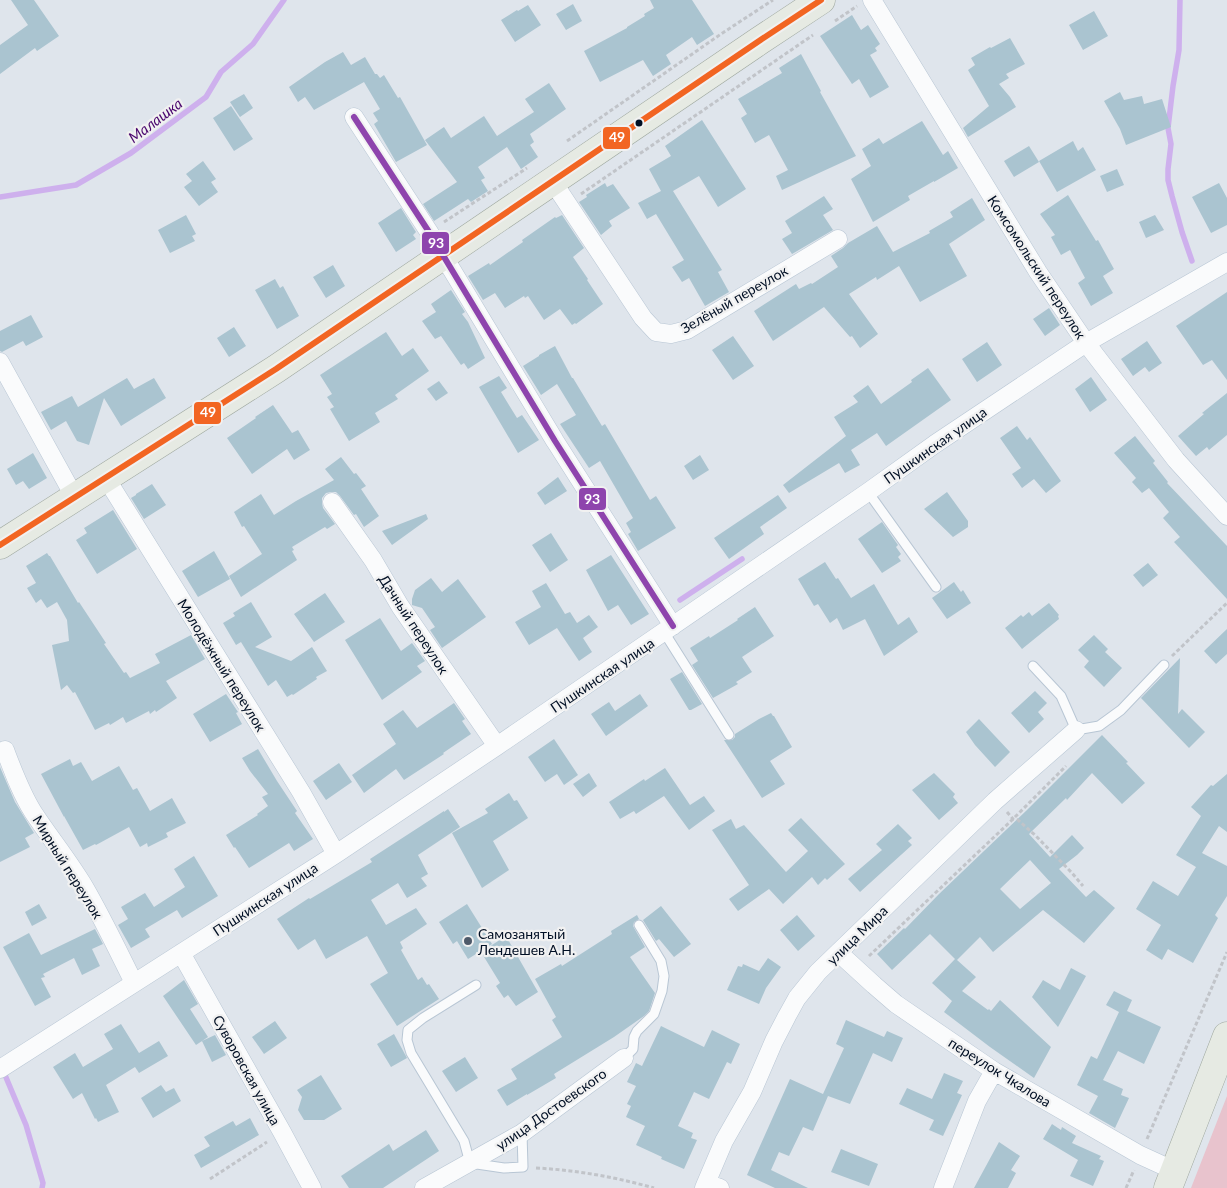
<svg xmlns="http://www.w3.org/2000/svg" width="1227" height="1188" viewBox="0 0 1227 1188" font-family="Lato,sans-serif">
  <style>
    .green { fill: #e8c3cd }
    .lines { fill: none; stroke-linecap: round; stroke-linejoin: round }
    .stream { stroke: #ceb0ed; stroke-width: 5.5 }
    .building { fill: #aac4d0; fill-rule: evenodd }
    .lane-casing { stroke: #b8c6d4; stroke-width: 11 }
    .street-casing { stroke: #b8c6d4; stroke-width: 19 }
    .primary-casing { stroke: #9fa89f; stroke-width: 29 }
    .path { stroke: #c1c4c9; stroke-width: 3; stroke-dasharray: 4 2.5; stroke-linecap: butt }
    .lane { stroke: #fafbfc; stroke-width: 9 }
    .street { stroke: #fafbfc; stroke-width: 18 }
    .primary { stroke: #e6eae3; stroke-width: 28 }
    .bus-1-casing { stroke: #f1f1f1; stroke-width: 10 }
    .bus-2-casing { stroke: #f1f1f1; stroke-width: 10 }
    .bus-1 { stroke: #f26522; stroke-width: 6 }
    .bus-2 { stroke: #8e44ad; stroke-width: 6 }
    .bus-dot { fill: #000f24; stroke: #f1f1f1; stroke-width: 2 }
    .poi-dot { fill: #4e5a6a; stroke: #f1f1f1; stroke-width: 2 }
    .labels { text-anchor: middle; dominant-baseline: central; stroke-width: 4.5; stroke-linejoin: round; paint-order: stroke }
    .street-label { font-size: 14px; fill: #000f24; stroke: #f1f1f1 }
    .poi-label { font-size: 14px; fill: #000f24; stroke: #f1f1f1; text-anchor: start }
    .water-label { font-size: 15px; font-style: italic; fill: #4a076e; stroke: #f1f1f1 }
    .line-badge { stroke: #f1f1f1; stroke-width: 2 }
    .badge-label { font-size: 14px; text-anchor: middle; font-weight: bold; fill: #fff }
  </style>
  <rect width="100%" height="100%" fill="#dfe5ec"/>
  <path class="green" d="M1227,1096V1188H1191Z"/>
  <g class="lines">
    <path class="stream" d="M1180,0L1179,50L1173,86L1168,128L1171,144L1168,169V180L1172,196L1182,232L1192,261
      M0,197L76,185L131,153L206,97L221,72L253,44L284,0
      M680,600L742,559
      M5,1075L26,1125L43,1183L42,1188"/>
  </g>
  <path class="building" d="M11,0H34L59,36L37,51L35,48L0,74V45L28,25Z
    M650,0H692L714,34L697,45L692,37L666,55L671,64L653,76L643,60L600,82L584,51L627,28V27L645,16L644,14L654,8Z
    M573,4L582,21L566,30L556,14Z
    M528,5L541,25L515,42L501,20L517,10L518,11Z
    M1094,11L1108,36L1083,50L1069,25Z
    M852,15L861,30L868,25L880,44L875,48L877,51L870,55L889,87L870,98L859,79L852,84L820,36Z
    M1010,38L1025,64L1006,74L1009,78L999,84L1010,97L1016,107L968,137L963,128L989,106L968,70L975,65L971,58L990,47L991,48Z
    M343,52L351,65L365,57L375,74H377L380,78L384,75L398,98L400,97L427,145L396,162L374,124L378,121L373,113L380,109L364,82L314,110L305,97L298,102L289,87L325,62Z
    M801,54L821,91L820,92L856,156L782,190L776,176L788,170L769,135L755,143L741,118L747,114L738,99L782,73L779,68Z
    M549,83L566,109L530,134L534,142L530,145L538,157L521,169L507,147L478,167L485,178L481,180L488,191L471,202L468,199L434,221L423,204L457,182L425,140L444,127L451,138L484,116L497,136L534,112L525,99Z
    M1120,92L1124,100L1142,96L1144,104L1162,99L1171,127L1126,145L1120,129L1104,101Z
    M244,94L253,108L240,117L230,102Z
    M231,106L253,139L234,151L213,118Z
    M702,120L746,189L718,207L699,176L673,191L722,270L718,272L729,292L705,306L689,278L682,282L672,267L684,260L656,214L647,219L638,203L661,191L649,169L671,156L665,146Z
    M922,121L943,155L948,151L958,168L934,182V181L908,196L910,200L873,222L851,179L871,166L862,149L879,138L883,144Z
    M1073,141L1078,151L1083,147L1096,170L1057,192L1039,161Z
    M1029,146L1039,162L1014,177L1004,161Z
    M203,161L216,179L211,182L218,192L199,206L184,187L192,181L186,174Z
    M1117,169L1124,185L1107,192L1100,176Z
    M605,183L607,187L613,184L630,208L609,221L612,226L601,235L579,202L587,197L586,195Z
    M1219,183L1227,198V225L1211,233L1192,197Z
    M1068,195L1096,241L1098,240L1114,269L1103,276L1113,293L1091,306L1078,283L1085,278L1070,250L1061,255L1051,237L1055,235L1040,214Z
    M824,196L833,209L823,215L833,230L792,254L782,239L792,233L785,221Z
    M972,198L985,220L949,244L967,276L920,302L899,266L877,280L876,277L849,294L878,334L860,348L852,336L850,337L824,307L773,341L754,311L796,284L799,289L811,283L812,284L838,267L831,256L843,248L848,243L877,226L893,252L930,233L929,231L953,217L950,212Z
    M401,208L416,232L413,235L416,239L396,252L378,223Z
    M186,215L196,234L192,236L195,241L170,253L158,230Z
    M562,215L584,248L573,257L588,279L587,280L603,304L576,324L575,323L572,325L560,309L544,320L528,296L525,298L524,296L505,308L495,293L483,300L468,276L489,263L490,265L523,242L522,240L555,217L556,218Z
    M1155,215L1164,230L1146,238L1139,222Z
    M333,265L345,286L326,298L313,277Z
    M275,279L280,288L283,286L299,316L277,329L255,290Z
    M451,290L465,312L462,314L468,322L485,358L468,369L464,363L461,365L441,336L435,339L422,321L436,312L431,304Z
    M1227,292V380L1212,360L1203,365L1176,326Z
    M1049,308L1060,325L1045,336L1033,319Z
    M31,315L43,337L26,346L23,341L2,352L0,351V331Z
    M234,327L246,346L229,357L217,338Z
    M386,332L402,356L413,348L429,371L395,395L398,399L375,413L380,422L349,441L330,409L334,407L327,397L332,394L320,375Z
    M733,336L754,366L733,380L712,350Z
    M1147,341L1162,363L1149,372L1145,367L1133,376L1121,359Z
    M987,342L1002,365L977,382L962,359Z
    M555,346L572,378H573L602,426L605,424L650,500L656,496L676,528L638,551L628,534L631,532L626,523L633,518L600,461L589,468L560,424L576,415L557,384L541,395L523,366L539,356V355Z
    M928,368L951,400L886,446L877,433L851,450L860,465L845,473L839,463L789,493L783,485L846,436L834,417L858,402L853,396L868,385L881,404L912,382L911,380Z
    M499,376L507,388L501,392L517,418L522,415L539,440L518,453L479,387Z
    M1091,377L1107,400L1090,412L1075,389Z
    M127,378L134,389L154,378L166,398L121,426L104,398L89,445L77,441L66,421L51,430L41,412L72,396L78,407Z
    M439,381L448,393L436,401L427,389Z
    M1227,393V435L1209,450L1207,447L1196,456L1178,436L1204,414L1202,413Z
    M273,405L292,433L298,430L310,450L294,460L287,449L252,474L227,438L256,418L255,417Z
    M1017,426L1027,440L1030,437L1061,481L1046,493L1034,479L1022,488L1012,474L1021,468L1000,438Z
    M1135,436L1155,461L1153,463L1168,482L1167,483L1227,546V599L1174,542L1180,537L1163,518L1169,512L1149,488L1142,493L1132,482L1136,478L1114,453Z
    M33,453L47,478L29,489L23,481L16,485L7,469Z
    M700,455L709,470L693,480L684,466Z
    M341,457L354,474L356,473L366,486L361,489L379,516L364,527L356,514L354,515L340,496L336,492H331L326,493L322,498V503L323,508L335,524L327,529L325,527L292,547L294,550L292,551L297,560L241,597L229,576L262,554L244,526L242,527L234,512L261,494L274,515L296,501L334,480L325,469Z
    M558,477L567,491L545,505L537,493Z
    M152,484L166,505L144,519L131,498L136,495V494Z
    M947,492L968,521V527L953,537L924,509Z
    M778,495L787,508L760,527L764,534L729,559L714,538Z
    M113,510L137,549L97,574L76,540L87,533L84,528Z
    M426,514L428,519L392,545L382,531Z
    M882,522L898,545L896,547L901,554L898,557L901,561L882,573L858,539Z
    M551,533L568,560L550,572L532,545Z
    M214,551L230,579L198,597L182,571Z
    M47,553L49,556H50L78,603L79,602L106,643L104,644L124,673L126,672L130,678L160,663L155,654L191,635L205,659L166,681L177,698L156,712L155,710L150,714L149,711L126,723L123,717L110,725L109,723L95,730L75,692L73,693L67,685L61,690L52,645L69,641L67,620L57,602L47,608L41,599L36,603L27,588L36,583L26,566Z
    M611,555L649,614L631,625L618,605L608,611L586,570Z
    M825,562L836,579L838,578L851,598L874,584L898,625L909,617L918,632L884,656L865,619L843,630L837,618L830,623L818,604L814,606L798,579Z
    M1148,563L1158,575L1143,587L1133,575Z
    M431,578L442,592L458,579L486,617L442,648L430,630L435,627L422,608L412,605V599L415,590Z
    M954,582L961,592L963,590L971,603L947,619L932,598Z
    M546,583L565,614L570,612L577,623L589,615L598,627L583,638L592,652L579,661L557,628L529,645L515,622L541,607L532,591Z
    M325,593L345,622L314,642L294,614Z
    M251,602L272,637L255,647L291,661L312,647L327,671L316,677L317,679L293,695L292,694L287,697L276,680L268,686L241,642L236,645L223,623L235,616L233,613Z
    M1049,603L1059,615L1058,616L1059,619L1022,649L1005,628L1021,615L1023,617L1029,612L1032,616Z
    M755,607L774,636L742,657L752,672L736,682L738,684L713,698L692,665L698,661L690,648L709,636L710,638L738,620L737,619Z
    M380,618L401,651L412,643L425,661L417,666L422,672L382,700L345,640Z
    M1227,629V654L1216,664L1204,651Z
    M1094,635L1108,649L1105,652L1122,668L1104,687L1084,667L1089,661L1078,650Z
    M1180,658L1178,714L1182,709L1205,732L1189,748L1141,698Z
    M682,672L702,704L691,710H689L670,679Z
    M1035,691L1047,703L1038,712L1044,719L1029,733L1011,713Z
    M226,694L238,712L236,713L242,724L210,742L193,714Z
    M640,694L648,706L606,736L591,714L609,702L615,711Z
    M454,703L465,719L462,721L471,734L443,753L444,754L404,780L396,769L364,793L352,775L396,744L383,724L403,710L417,728Z
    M771,713L773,716H774L792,747L770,761L785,784L762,798L724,740H732L735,737V734L759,719Z
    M979,719L1010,752L995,767L975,745L966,732Z
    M1102,735L1128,762L1126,763L1145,783L1122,804L1092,773L1067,800L1066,798L1029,834L1050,857L1072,835L1084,848L1077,855L1059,869L1086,897L1094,890L1115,908L1084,943L1043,910L993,952L980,937L957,960L976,977L962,991L988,1010L989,1009L991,1011L1000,1000L1051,1047L1034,1078L990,1047L944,1012L952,1001L932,983L955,959L930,934L892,970L877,954L904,928L905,929L939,894L1027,810ZM1030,860L1051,883L1020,909L1000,889Z
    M554,739L578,775L564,785L557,774L545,782L528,757Z
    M258,749L277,781L297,811L295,813L313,839L294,851L289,843L249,868L235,847L234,848L226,835L258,815L257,814L268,806L262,797L268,794L250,771L242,758Z
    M70,759L73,766L81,762L92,781L119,766L133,790L137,788L150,811L172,798L186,823L166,833L168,837L148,847L147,843L140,847L129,827L96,845L95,844L83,850L64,816V817L41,774Z
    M339,763L352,782L326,800L313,781Z
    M0,767L15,802L34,833L25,838L30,847L0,862Z
    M665,768L690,805L704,796L715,811L689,830L664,796L636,814L634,811L620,819L609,802L644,779L645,781Z
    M589,773L597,786L583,797L573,784Z
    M934,773L955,794L953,797L958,803L939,820L912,790Z
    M1227,774V832L1219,826L1202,853L1227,866V896L1215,915L1218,918L1193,963L1168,949L1162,960L1146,950L1161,925L1136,909L1153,881L1178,896L1196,867L1176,855L1201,816L1191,807L1211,785L1213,786Z
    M509,793L514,801L517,800L528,818L493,841L509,870L482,888L452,833L488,813L485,809Z
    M448,809L460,827L418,855L428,874L421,878L427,886L407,898L398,883L371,900L386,925L416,908L427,924L400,942L403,948L401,950L418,980L422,977L427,985L429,984L439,999L397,1026L370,984L388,973L367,936L326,959L315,939L298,950L277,919L309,898L310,899L372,862L370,859L444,811V812Z
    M801,818L845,864L827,880L825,878L818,885L812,877L783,904L769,889L738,911L729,899L749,885L712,830L731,819L736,829L744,825L786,872L808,851L788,830Z
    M898,824L912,838L908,841L912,845L860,892L848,879L882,850L876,844Z
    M194,856L218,896L182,918L177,910L145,929L150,937L131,948L118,925L128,919L121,907L145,893L154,907L185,887L174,869Z
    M39,904L47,918L32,926L25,912Z
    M467,904L492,944L468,959L457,941L453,944L439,922Z
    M661,906L691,944L674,957L659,939L656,941L643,920Z
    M637,915L639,919L634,922L633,926L645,947L630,957L655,993L649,1011L644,1016L614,1037L554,1074L556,1078L527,1095V1094L507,1106L497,1090L517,1079L511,1069L562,1037L552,1020L556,1017L535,979L561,964L562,966L612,934L611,931Z
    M797,915L815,936L798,951L780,930Z
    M95,929L103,944L92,949L100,966L82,975L74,958L43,974L45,977L41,978L51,997L35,1006L3,947L29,933L41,955Z
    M506,936L538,992L516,1006L508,995L504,998L496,986L500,983L481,952Z
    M768,958L781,967L766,988L759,1004L727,990L738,966L742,967L743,964L759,971Z
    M1071,968L1086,976L1058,1027L1032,997L1043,980L1060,990Z
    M184,980L198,1004L190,1009L208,1037L196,1045L163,996Z
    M1114,991L1132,1000L1127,1011L1161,1027L1144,1064L1118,1051L1103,1080L1123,1089L1121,1095L1129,1098L1115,1128L1089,1113L1098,1096L1077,1085L1091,1056L1097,1059L1119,1012L1106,1005Z
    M846,1020L884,1037L887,1031L903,1038L892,1062L873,1053L850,1104L828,1096L813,1131L803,1127L789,1156L779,1152L771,1170L808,1188H775L747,1175L790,1079L823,1094L844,1048L836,1044Z
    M275,1021L287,1038L264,1054L252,1037Z
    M121,1024L139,1053L159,1041L168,1056L139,1073L135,1067L106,1085L119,1112L98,1122L96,1118L95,1119L82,1093L73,1099L53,1067L75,1053L83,1067L113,1049L104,1034Z
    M661,1026L704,1047L712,1030L740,1044L731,1064L727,1062L709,1099L694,1092L678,1126L693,1133L691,1138L697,1140L684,1169L661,1159L662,1157L636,1145L645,1126L626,1117L631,1106L627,1104L636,1086L627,1082L636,1063L642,1066Z
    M394,1034L407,1058L391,1067L377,1044Z
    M215,1035L226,1055L212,1062L202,1041Z
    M465,1057L478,1078L456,1092L442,1071Z
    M944,1073L963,1081L957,1093L962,1095L943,1136L929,1130L934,1120L899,1104L907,1088L932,1099Z
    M321,1075L342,1109L324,1120H304L298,1110L302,1097L297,1090Z
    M161,1085L166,1092L174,1088L181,1101L153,1118L141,1098Z
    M250,1118L259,1135L201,1168L194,1155L210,1146L204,1137L233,1121L236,1126Z
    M1052,1124L1061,1130L1062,1127L1076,1136L1072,1143L1101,1156L1099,1159L1104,1161L1093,1186L1070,1176L1078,1160L1043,1139Z
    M426,1130L439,1151L383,1188H349L341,1176L389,1144L393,1151Z
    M999,1142L1020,1156L1011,1170L1016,1173L1008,1188H974Z
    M841,1149L878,1164L869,1186L831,1172Z"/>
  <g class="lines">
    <defs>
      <path id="lane" d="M868,492L936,587
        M664,632L729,735
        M1033,666L1061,696L1076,730L1099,726L1121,710L1164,665
        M476,985L423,1018L408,1030L407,1040L411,1053L464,1141L470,1163L504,1168L523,1167L522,1133
        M624,1058L633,1049L634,1037L637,1031L654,1014L662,991L664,976L661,961L639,925"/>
      <path id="street" d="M872,0L1038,272L1086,343L1176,460L1227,516
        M354,117L429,232L555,441L673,626
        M553,182L643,318L656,332L671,334L687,330L838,239
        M0,362L75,498
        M106,478L301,792L336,854
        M332,502L373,560L400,606L497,746
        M5,750C13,771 21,793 33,812C50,838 69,861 85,888C103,919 118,951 134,983
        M181,953L282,1132L312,1188
        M839,953L874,985L896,1004L994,1071L1140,1155L1175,1171
        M0,1069L336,854L497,746L868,492L935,444L1086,343L1227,262
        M706,1183L720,1188
        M424,1188L522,1133L624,1058
        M704,1188L724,1141L752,1092L774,1041L787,1016L797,998L818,972L995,801L1076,730
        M943,1188L977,1101L994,1071"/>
      <path id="primary" d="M0,545L276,369L759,41L821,0
        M1168,1188L1227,1036"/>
    </defs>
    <use href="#lane" class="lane-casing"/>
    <use href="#street" class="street-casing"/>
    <use href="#primary" class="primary-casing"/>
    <path class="path" d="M835,21L857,6
      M567,141L721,34L773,0
      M581,194L813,35
      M444,222L527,168
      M1172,656L1227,603
      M1007,812L1013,819L1018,820L1036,836L1072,873L1083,886
      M869,956L1013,819L1066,766
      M1147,1139L1227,952
      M536,1168C576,1170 615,1177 654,1188
      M210,1179L267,1142
      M1126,1188L1134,1170"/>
    <use href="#lane" class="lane"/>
    <use href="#street" class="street"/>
    <use href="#primary" class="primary"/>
    <defs>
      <path id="bus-1" d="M0,545L276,369L759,41L821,0"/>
      <path id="bus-2" d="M354,117L429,232L555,441L673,626"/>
    </defs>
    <use href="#bus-1" class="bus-1-casing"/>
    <use href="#bus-2" class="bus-2-casing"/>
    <use href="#bus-1" class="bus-1"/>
    <use href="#bus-2" class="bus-2"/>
  </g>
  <circle class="bus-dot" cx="639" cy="123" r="4.5"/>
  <circle class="poi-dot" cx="468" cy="941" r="5"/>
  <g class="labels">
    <g class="street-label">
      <text transform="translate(1037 267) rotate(57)">Комсомольский переулок</text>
      <text transform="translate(734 299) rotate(-30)">Зелёный переулок</text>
      <text transform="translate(935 445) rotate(-35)">Пушкинская улица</text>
      <text transform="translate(414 624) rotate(57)">Дачный переулок</text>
      <text transform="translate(222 665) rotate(58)">Молодёжный переулок</text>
      <text transform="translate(602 675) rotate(-34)">Пушкинская улица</text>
      <text transform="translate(68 867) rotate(58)">Мирный переулок</text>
      <text transform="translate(265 899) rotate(-33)">Пушкинская улица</text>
      <text transform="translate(857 935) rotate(-44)">улица Мира</text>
      <text transform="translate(247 1070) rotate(61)">Суворовская улица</text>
      <text transform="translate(1000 1072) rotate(32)">переулок Чкалова</text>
      <text transform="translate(551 1109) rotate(-35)">улица Достоевского</text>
    </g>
    <g class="poi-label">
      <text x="478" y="933">Самозанятый<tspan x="478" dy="16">Лендешев А.Н.</tspan></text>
    </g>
    <g class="water-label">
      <text transform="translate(155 120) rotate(-37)">Малашка</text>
    </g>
  </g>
  <g class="line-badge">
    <rect x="602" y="126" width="29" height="24" rx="5" fill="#f26522"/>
    <rect x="421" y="231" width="29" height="24" rx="5" fill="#8e44ad"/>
    <rect x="193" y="401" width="29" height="24" rx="5" fill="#f26522"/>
    <rect x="578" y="487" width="29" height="24" rx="5" fill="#8e44ad"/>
  </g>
  <g class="badge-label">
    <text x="617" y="142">49</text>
    <text x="436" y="248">93</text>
    <text x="208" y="417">49</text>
    <text x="592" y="504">93</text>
  </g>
</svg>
